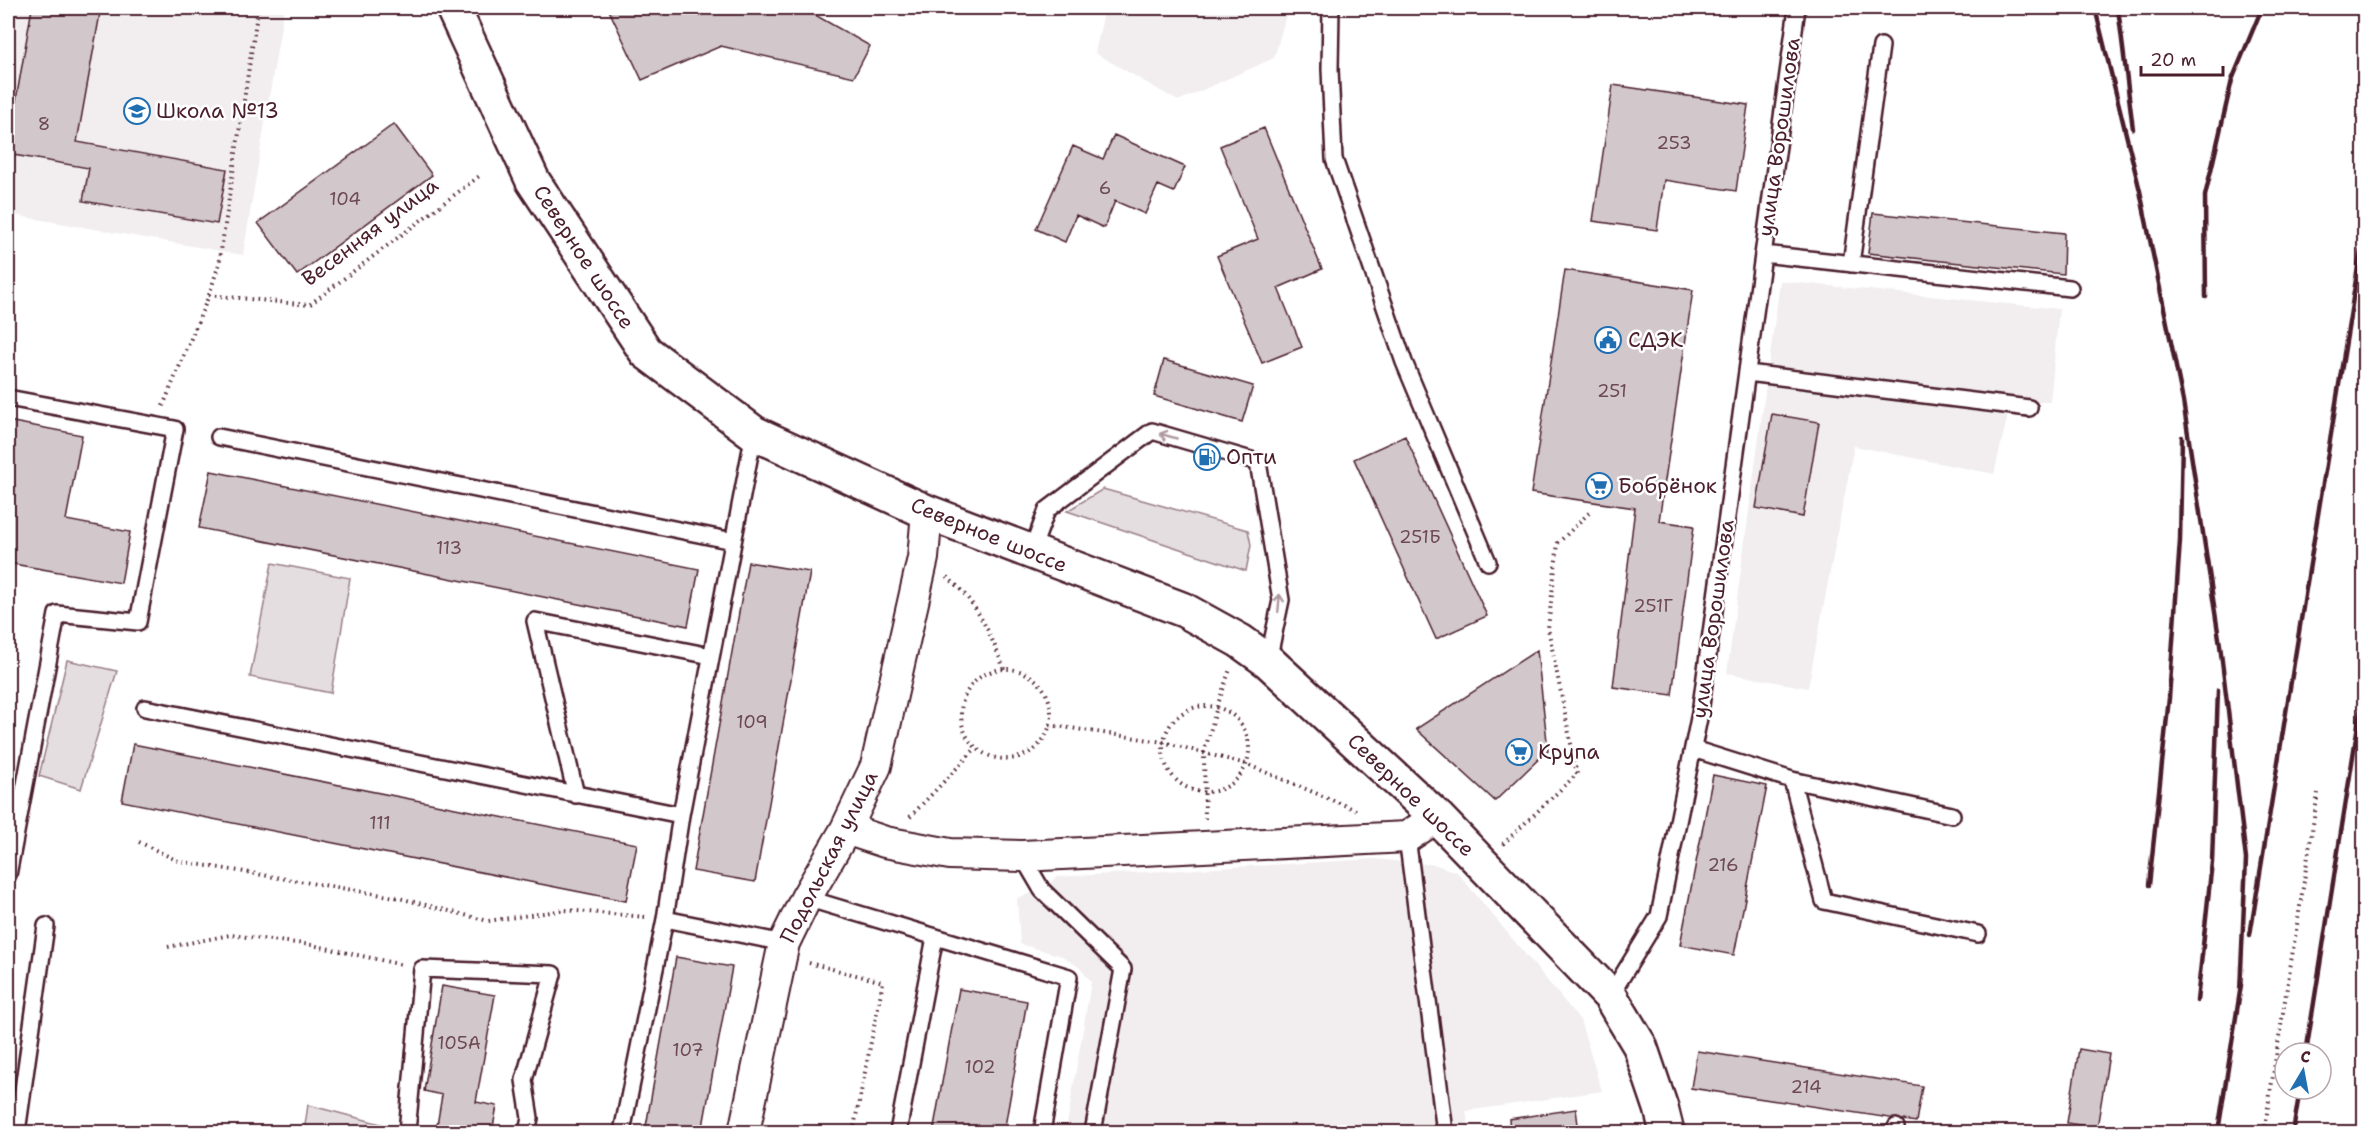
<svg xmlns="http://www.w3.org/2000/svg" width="2372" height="1140" viewBox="0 0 2372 1140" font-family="'Shantell Sans',sans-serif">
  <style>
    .built { fill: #f2eeef }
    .green { fill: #e5dee0; stroke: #987e86; stroke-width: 1.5 }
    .building { fill: #d2c7cb; stroke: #4a1f2b; stroke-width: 1.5 }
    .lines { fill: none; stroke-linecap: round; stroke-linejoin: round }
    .service-casing { stroke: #4a1f2b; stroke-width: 20 }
    .minor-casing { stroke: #4a1f2b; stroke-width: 34 }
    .secondary-casing { stroke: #4a1f2b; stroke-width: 38 }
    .path { stroke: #4a1f2b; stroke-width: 4; stroke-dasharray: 1.5 4.5; stroke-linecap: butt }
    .service { stroke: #fff; stroke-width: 15 }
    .minor { stroke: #fff; stroke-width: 30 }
    .secondary { stroke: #fff; stroke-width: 33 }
    .rail { stroke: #4a1f2b; stroke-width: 4.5 }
    .oneway { stroke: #ae9aa0 }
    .labels { text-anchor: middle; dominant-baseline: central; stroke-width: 5; stroke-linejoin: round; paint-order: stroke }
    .number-label { font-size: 18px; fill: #6c4953 }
    .poi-label { font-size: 21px; fill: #4a1f2b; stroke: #fff; text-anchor: start }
    .street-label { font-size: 21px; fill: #4a1f2b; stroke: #fff }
  </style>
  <rect width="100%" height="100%" fill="#fff"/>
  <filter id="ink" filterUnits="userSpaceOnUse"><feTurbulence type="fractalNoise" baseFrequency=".0167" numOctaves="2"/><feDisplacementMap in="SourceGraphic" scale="12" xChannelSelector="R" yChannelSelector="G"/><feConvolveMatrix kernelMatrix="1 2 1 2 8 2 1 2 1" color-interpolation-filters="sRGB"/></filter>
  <g filter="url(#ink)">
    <path class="built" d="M8,8H284L243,255L8,214Z
      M1105,8H1288L1274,58L1178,101L1095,53Z
      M1780,281L2059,309L2050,402H2011L1994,474L1854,446L1808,688L1727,673Z
      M1375,859L1436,865L1457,872L1580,1020L1602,1091L1466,1111L1470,1132H1063L1066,1130L1091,982L1080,968L1062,956L1020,944L1017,898L1041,890L1057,877Z"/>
    <path class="green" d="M1103,489L1248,530L1251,545L1246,571L1067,511Z
      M272,563L350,578L331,693L250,677Z
      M67,660L117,671L81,789L39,776Z
      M308,1105L389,1126L388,1132H304Z"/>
    <path class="building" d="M32,8H101L77,142L227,169L217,224L83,201L89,168L8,154V104L15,106Z
      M608,8H803L870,46L854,77L721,46L642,80Z
      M1613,85L1748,105L1736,191L1664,180L1657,230L1593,221Z
      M394,124L432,175L297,275L258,223Z
      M1264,128L1322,269L1278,288L1302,347L1262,363L1217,256L1258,239L1220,146Z
      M1114,135L1185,167L1174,192L1158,185L1145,214L1115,201L1104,228L1076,215L1065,242L1036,229L1073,146L1103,159Z
      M1873,213L2064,233L2063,274L1868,253Z
      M1565,270L1693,290L1659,521L1694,526L1672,695L1613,687L1635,508L1531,493Z
      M1164,360L1253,386L1242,422L1154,396Z
      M1772,414L1819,422L1803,517L1756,508Z
      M8,421L82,435L66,520L130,532L121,583L8,563Z
      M1405,436L1487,616L1436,639L1354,459Z
      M211,471L699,569L688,626L199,528Z
      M748,562L810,572L755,882L693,871Z
      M1537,650L1548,750L1495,801L1416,729Z
      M133,744L637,844L626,901L122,801Z
      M1713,775L1767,786L1734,955L1680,945Z
      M676,957L732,967L702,1132H645Z
      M442,986L495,995L476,1102L497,1106L492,1132H436L442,1095L424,1091Z
      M959,989L1027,1001L1004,1132H933Z
      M2079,1049L2109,1054L2097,1128L2067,1123Z
      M1697,1051L1922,1086L1916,1122L1691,1088Z
      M1576,1109L1579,1132H1510L1509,1119Z"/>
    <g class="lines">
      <defs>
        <path id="service" d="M1331,8L1330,69L1334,159L1404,362L1488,562
          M1763,254L2070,288
          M1851,264L1881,46
          M1748,373L2029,408
          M8,398L175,429L138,622L57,614L8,875
          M219,437L733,541
          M1031,553L1047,510L1152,431L1258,462L1281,600L1268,661
          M145,708L681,815
          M1693,749L1792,780L1952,815
          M1792,780L1824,901L1978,934
          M576,795L535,621L711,656
          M1407,837L1445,1132
          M1022,856L1042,890L1123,969L1093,1132
          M806,898L1069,977L1042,1132
          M665,919L784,943
          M1610,996L1659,916L1700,713L1797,8
          M17,1132L46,926
          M407,1132L422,969L553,974L524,1080L530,1118L527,1132
          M622,1132L665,919L681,815L754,433
          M898,1132L935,937
          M1895,1132L1896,1127"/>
        <path id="minor" d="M846,829L885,842L950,854L1022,856L1407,837L1437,817
          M744,1132L784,943L806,898L846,829L876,766L923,558L927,512"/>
        <path id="secondary" d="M453,8L533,181L646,352L754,433L927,512L1184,610L1240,641L1268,661L1437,817L1610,996L1640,1046L1661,1108L1667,1132"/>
      </defs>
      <use href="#service" class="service-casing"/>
      <use href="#minor" class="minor-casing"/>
      <use href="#secondary" class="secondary-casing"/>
      <path class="path" d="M209,295L219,264L258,8
        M163,406L209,295L309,305L482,174
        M947,577C976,600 991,635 1004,669
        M961 714a45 45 0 1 1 90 0a45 45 0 1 1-90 0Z
        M1163 749a43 43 0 1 1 86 0a43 43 0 1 1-86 0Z
        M1050,725L1163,742L1204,753L1246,764L1356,810
        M910,817L976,748
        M1205,819L1204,753L1217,707L1230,669
        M139,842L178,861L395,897L488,921L565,910L646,917
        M1503,844L1577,774L1548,628L1558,543L1591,511
        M168,947L230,935L312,945L403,965
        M809,963L883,982L853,1132
        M2264,1132L2318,793"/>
      <use href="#service" class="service"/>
      <use href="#minor" class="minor"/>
      <use href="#secondary" class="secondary"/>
      <path class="rail" d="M2095,8L2140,191L2183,401L2220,645L2246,859L2240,992
        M2118,8L2133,129
        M2206,297L2205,196L2232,80L2262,8
        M2149,885L2169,698L2180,541L2182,437
        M2250,935L2364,230
        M2197,1001L2212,862L2218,690
        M2306,1053L2364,687
        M2218,1132L2241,985
        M2293,1132L2300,1089"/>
    </g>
    <defs><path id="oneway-shaft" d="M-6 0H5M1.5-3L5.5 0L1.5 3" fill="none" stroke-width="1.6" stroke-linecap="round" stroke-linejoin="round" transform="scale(1.5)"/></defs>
    <g class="oneway">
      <use href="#oneway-shaft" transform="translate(1168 436) rotate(-164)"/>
      <use href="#oneway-shaft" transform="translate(1279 603) rotate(-85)"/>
    </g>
  </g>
  <defs>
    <symbol id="school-ring" viewBox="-11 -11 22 22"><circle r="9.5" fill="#fff" stroke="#1f6fb2" stroke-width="1.5"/><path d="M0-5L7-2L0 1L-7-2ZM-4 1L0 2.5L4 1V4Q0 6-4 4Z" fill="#1f6fb2"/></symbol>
    <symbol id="civic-ring" viewBox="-11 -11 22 22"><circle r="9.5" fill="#fff" stroke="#1f6fb2" stroke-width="1.5"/><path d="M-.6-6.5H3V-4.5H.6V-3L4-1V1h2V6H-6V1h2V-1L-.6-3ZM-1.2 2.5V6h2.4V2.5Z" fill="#1f6fb2"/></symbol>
    <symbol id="fuel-ring" viewBox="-11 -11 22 22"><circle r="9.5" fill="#fff" stroke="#1f6fb2" stroke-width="1.5"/><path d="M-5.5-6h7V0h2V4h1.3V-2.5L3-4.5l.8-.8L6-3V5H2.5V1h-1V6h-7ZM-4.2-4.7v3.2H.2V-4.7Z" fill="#1f6fb2"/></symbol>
    <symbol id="supermarket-ring" viewBox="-11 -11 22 22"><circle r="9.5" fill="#fff" stroke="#1f6fb2" stroke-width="1.5"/><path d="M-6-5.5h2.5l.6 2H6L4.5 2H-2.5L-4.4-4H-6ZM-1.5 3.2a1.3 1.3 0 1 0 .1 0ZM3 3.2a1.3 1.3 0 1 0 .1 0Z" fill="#1f6fb2"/></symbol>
  </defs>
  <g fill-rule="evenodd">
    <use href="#school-ring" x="122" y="96" width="30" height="30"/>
    <use href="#civic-ring" x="1593" y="325" width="30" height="30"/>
    <use href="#fuel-ring" x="1192" y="442" width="30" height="30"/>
    <use href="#supermarket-ring" x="1584" y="471" width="30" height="30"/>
    <use href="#supermarket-ring" x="1504" y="737" width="30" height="30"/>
  </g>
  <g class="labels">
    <g class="number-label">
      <text x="44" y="124">8</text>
      <text x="1674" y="143">253</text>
      <text x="1105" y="188">6</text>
      <text x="345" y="199">104</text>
      <text x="1612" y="391">251</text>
      <text x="1420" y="537">251Б</text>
      <text x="449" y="548">113</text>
      <text x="1653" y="606">251Г</text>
      <text x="752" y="722">109</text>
      <text x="380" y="823">111</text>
      <text x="1723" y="865">216</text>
      <text x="459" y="1043">105А</text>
      <text x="688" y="1050">107</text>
      <text x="980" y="1067">102</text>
      <text x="1806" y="1087">214</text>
    </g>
    <g class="poi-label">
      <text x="156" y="111">Школа №13</text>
      <text x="1628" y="340">СДЭК</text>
      <text x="1226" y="457">Опти</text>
      <text x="1618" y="486">Бобрёнок</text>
      <text x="1538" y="752">Крупа</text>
    </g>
    <g class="street-label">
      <text transform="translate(1779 137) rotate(-82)">улица Ворошилова</text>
      <text transform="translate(370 232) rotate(-37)">Весенняя улица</text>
      <text transform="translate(584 257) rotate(57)">Северное шоссе</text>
      <text transform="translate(989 535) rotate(22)">Северное шоссе</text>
      <text transform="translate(1713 619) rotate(-82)">улица Ворошилова</text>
      <text transform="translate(1411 795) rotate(44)">Северное шоссе</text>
      <text transform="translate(829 857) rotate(-63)">Подольская улица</text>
    </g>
  </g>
  <rect width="2372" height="1140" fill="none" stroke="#fff" stroke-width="30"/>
  <rect x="15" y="15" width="2342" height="1110" fill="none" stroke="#4a1f2b" stroke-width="2" filter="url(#ink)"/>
  <g transform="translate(2303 1071) rotate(10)"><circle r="28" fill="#ffffff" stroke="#b7a5aa" stroke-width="1.5"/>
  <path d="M0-4.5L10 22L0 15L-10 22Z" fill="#1f6fb2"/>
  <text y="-9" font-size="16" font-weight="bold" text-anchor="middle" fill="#4a1f2b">С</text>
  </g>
  <path d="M2141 66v9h82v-9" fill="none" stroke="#4a1f2b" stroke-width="3"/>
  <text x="2150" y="66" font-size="18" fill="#4a1f2b" stroke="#ffffff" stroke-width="4.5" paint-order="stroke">20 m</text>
</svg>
